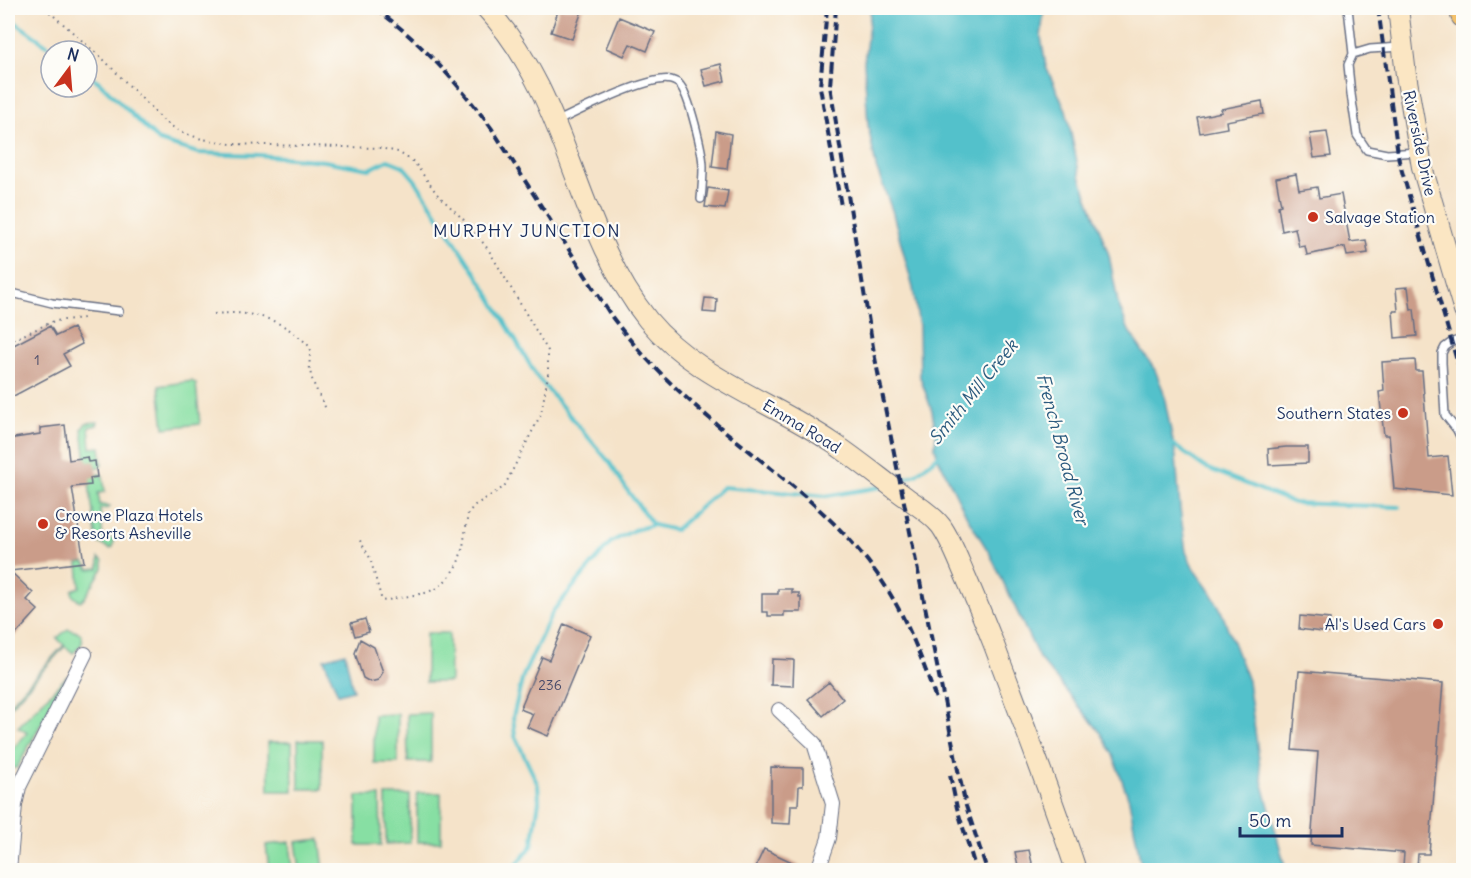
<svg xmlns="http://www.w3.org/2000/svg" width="1471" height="878" viewBox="0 0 1471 878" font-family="Delius,sans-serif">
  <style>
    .green { fill: #87dfa3; stroke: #518780; stroke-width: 1.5 }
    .water { fill: #53c1cb; stroke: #377894; stroke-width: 1.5 }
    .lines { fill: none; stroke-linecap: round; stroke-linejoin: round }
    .stream { stroke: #53c1cb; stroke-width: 4 }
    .building { fill: #ca9c89 }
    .lane-casing { stroke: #676e83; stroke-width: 10 }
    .street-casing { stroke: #676e83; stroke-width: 16 }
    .secondary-casing { stroke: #676e83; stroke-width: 22 }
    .highway-casing { stroke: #676e83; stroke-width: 28 }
    .path { stroke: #676e83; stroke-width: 2; stroke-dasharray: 1.5 4.5; stroke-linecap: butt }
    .lane { stroke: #fff; stroke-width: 7 }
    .street { stroke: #fff; stroke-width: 14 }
    .secondary { stroke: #fbe6c3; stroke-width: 20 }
    .highway { stroke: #f4c16a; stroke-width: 26 }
    .rail { stroke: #1b2f5e; stroke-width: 4; stroke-dasharray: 9 4.5; stroke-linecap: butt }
    .poi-dot { fill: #c8321e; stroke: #fdfcf7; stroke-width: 2 }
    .labels { text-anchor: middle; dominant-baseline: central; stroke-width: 4.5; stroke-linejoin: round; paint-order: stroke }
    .number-label { font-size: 14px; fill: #474a69 }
    .street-label { font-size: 16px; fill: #1b2f5e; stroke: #fdfcf7 }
    .poi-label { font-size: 16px; fill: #1b2f5e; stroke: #fdfcf7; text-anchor: start }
    .neighbourhood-label { font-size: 18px; letter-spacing: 1.5px; fill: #1b2f5e; stroke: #fdfcf7 }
    .water-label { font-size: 18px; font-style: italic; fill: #2c5b7f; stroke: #fdfcf7 }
  </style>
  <rect width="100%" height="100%" fill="#fdfcf7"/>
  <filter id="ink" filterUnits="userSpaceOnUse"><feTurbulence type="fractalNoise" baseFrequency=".0167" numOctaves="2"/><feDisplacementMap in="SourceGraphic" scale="12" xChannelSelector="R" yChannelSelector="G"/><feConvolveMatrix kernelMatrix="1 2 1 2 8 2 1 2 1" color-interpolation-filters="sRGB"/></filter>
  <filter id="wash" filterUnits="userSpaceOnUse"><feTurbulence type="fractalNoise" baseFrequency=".008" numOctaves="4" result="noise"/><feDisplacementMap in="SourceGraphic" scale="24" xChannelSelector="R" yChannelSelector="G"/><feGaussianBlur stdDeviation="1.35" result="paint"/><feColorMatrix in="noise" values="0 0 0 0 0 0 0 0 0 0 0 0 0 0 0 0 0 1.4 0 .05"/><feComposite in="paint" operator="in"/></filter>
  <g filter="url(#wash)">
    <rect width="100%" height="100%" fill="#f5e3c9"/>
    <path class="green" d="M192,381L196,384L200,424L164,428L159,386Z
      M98,422L97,425L89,427L91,448L100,447L102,464L99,467L87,469L82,429L86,423Z
      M100,474L103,476L105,492L98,493L100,505L110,506L109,508L100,509L103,538L114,539L113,547L110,549L97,542L88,476Z
      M99,558L103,561V568L84,599L80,601L73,596L72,590L80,587L78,563L84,562L89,569L99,568Z
      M68,629L80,633C86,642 80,647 73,653L65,646L8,709V706L64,645L57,638Z
      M426,633H449L450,682H426Z
      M67,676L17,768H13L8,762V754L27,733L18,727Z
      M431,713V762H408L407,714Z
      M398,714V763H374V715Z
      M298,740H322V789H299Z
      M268,742H292L293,791H269Z
      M417,793H441V842H417Z
      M386,795H410V843L386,844Z
      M357,796H380L381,845H357Z
      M320,839L324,870H300L296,842Z
      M290,842L293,870H269L266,845Z"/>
    <path class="water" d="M871,8H1044L1041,37L1046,67L1066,110L1080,176L1109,255L1118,303L1129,331L1155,370L1163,390L1176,457L1180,509L1186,552L1195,571L1207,587L1220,608L1248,681L1262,781L1286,870H1142L1129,800L1113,755L1101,733L1039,658L990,554L967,517L938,458L935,448L936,433L932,411L920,377L919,326L913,288L892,210L876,167L868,125L864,62Z
      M345,653L353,690L338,694L324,659Z"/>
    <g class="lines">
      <path class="stream" d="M8,17L55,51
        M87,74L99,82L159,141L198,153L259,155L324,161L370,169L388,160L403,166L415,180L484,286L537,377L610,463L627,490L653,525
        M1171,443L1204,467L1294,503L1399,507
        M896,482L916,474L940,454
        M512,870L532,846L539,801L538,785L515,736L513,717L523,676L553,611L611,542L634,530L653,525L675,530L723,487L826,496L881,487"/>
    </g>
    <g id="blocks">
      <path class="building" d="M559,8H583L572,39L551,32Z
        M619,17L655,32L647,51L630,44L624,56L606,48Z
        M721,64L725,81L706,86L701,69Z
        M1262,101L1264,114L1226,121L1227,128L1200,133L1197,117L1222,112L1221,109Z
        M716,131L731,134L727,169L712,167Z
        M1327,132L1331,156L1314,158L1310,134Z
        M1296,174L1299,190L1317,187L1319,198L1341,194L1350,242L1366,240L1368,253L1347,256L1345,247L1307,255L1305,246L1299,247L1295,228L1282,231L1278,206L1281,205L1276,178Z
        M708,188L728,191L725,209L705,207Z
        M1408,287L1411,310L1414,309L1417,336L1395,338L1393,311H1398L1396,288Z
        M705,298L717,299L716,313L703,312Z
        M50,326L56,336L73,328L82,344L63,354L70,366L8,399V348Z
        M1415,360L1416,371H1422L1429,458L1448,456L1452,495L1394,489L1389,435H1384L1379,392L1384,391L1382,362Z
        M65,425L69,460L87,457L88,462L95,461L97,477L90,478L91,485L72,487L84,562L10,571L33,593L27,600L38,610L8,643V439L40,434V428Z
        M1286,447H1308V463L1269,465L1268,449Z
        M778,589H792V593H799V597H801V612H784V616H768V612H762V594H778Z
        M1300,616L1330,619L1329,633L1299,629Z
        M365,619L369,632L355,636L351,623Z
        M564,624L590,635L548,736L527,727L533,714L520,709L542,657L549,660Z
        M360,639L374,647L383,672L378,680L370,682L363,678L355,653Z
        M772,659L794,660L793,686L771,685Z
        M1299,671L1443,683L1429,854H1418L1417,867L1403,866L1404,853L1311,845L1318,752L1292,750Z
        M829,682L843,699L823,716L808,699Z
        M771,767L803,768V786H799L798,805H791L790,824L771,823Z
        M764,849L809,870H754Z
        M1029,850L1033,867L1019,870L1015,852Z"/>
    </g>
  </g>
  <g filter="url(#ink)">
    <use href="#blocks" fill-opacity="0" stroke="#676e83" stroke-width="1.5"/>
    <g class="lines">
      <defs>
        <path id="lane" d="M1348,8L1353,54L1348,65L1351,94L1357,135L1367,150L1387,154L1417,152
          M1353,54L1370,49L1401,47
          M556,122C576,112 652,74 671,80C674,81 677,82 679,84C689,93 703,153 703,167C703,178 702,189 701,199
          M8,292L52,303L119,311
          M1464,339L1452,342L1445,347L1442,353V363L1445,415L1457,430L1464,444"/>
        <path id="street" d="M779,710L814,743L833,804L829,838L818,870
          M9,870L15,805L19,787L85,654"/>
        <path id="secondary" d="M486,8C571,99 573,226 648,320C696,378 773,402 833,443C857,459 880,478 903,495C916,505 931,513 941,526C951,540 958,559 965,575C975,598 985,622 994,645C1022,720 1051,794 1076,870
          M1398,8L1406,75L1422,167L1464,311"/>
        <path id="highway" d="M1462,8L1464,15"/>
      </defs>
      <use href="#lane" class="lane-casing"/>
      <use href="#street" class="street-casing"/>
      <use href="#secondary" class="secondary-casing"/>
      <use href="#highway" class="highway-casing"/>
      <path class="path" d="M45,8L104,60L164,121L180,132L202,139L231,144L380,148L398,152L414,162L437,194L466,222L488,249L548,351V375L541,414L504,487L475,505L468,513L463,547L458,563L449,577L438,588L425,593L382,601L370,558L358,537
        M214,314C254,310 283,319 311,348C306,376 315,386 327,411
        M8,342L54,321L84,318"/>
      <use href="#lane" class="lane"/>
      <use href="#street" class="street"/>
      <use href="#secondary" class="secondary"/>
      <use href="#highway" class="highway"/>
      <path class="rail" d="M375,8C421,42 458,83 492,129L612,317C638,352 668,382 700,410C758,461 825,504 872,567C903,608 920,653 937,702
        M827,8L820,87L841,206
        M836,8L830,86L874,353L958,770L966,806L987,870
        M1378,8L1399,161L1464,385
        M950,775L957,808L976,870"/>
    </g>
  </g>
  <g class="poi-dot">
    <circle cx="1313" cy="217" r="6"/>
    <circle cx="1403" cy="413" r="6"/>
    <circle cx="43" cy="524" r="6"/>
    <circle cx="1438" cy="624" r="6"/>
  </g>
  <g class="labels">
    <g class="number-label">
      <text x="37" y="360">1</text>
      <text x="550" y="685">236</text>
    </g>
    <g class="street-label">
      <text transform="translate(1420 143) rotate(78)">Riverside Drive</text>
      <text transform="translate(802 426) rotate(31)">Emma Road</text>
    </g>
    <g class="poi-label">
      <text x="1325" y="217">Salvage Station</text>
      <text x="1391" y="413" text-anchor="end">Southern States</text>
      <text x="55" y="515">Crowne Plaza Hotels<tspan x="55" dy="18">&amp; Resorts Asheville</tspan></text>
      <text x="1426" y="624" text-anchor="end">Al's Used Cars</text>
    </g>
    <g class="neighbourhood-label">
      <text x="527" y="230">MURPHY JUNCTION</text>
    </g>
    <g class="water-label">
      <text transform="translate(973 392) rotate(-51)">Smith Mill Creek</text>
      <text transform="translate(1063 449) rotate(75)">French Broad River</text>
    </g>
  </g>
  <rect width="1471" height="878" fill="none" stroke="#fdfcf7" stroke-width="30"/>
  <g transform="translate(69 69) rotate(16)"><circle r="28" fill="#fdfcf7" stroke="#a3aaba" stroke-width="1.5"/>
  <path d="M0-4.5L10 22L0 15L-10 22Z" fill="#c8321e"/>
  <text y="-9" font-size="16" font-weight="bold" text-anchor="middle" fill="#1b2f5e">N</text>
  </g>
  <path d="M1240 827v9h102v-9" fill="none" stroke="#1b2f5e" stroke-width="3"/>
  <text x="1249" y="827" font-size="18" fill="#1b2f5e" stroke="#fdfcf7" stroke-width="4.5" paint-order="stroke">50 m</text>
</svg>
